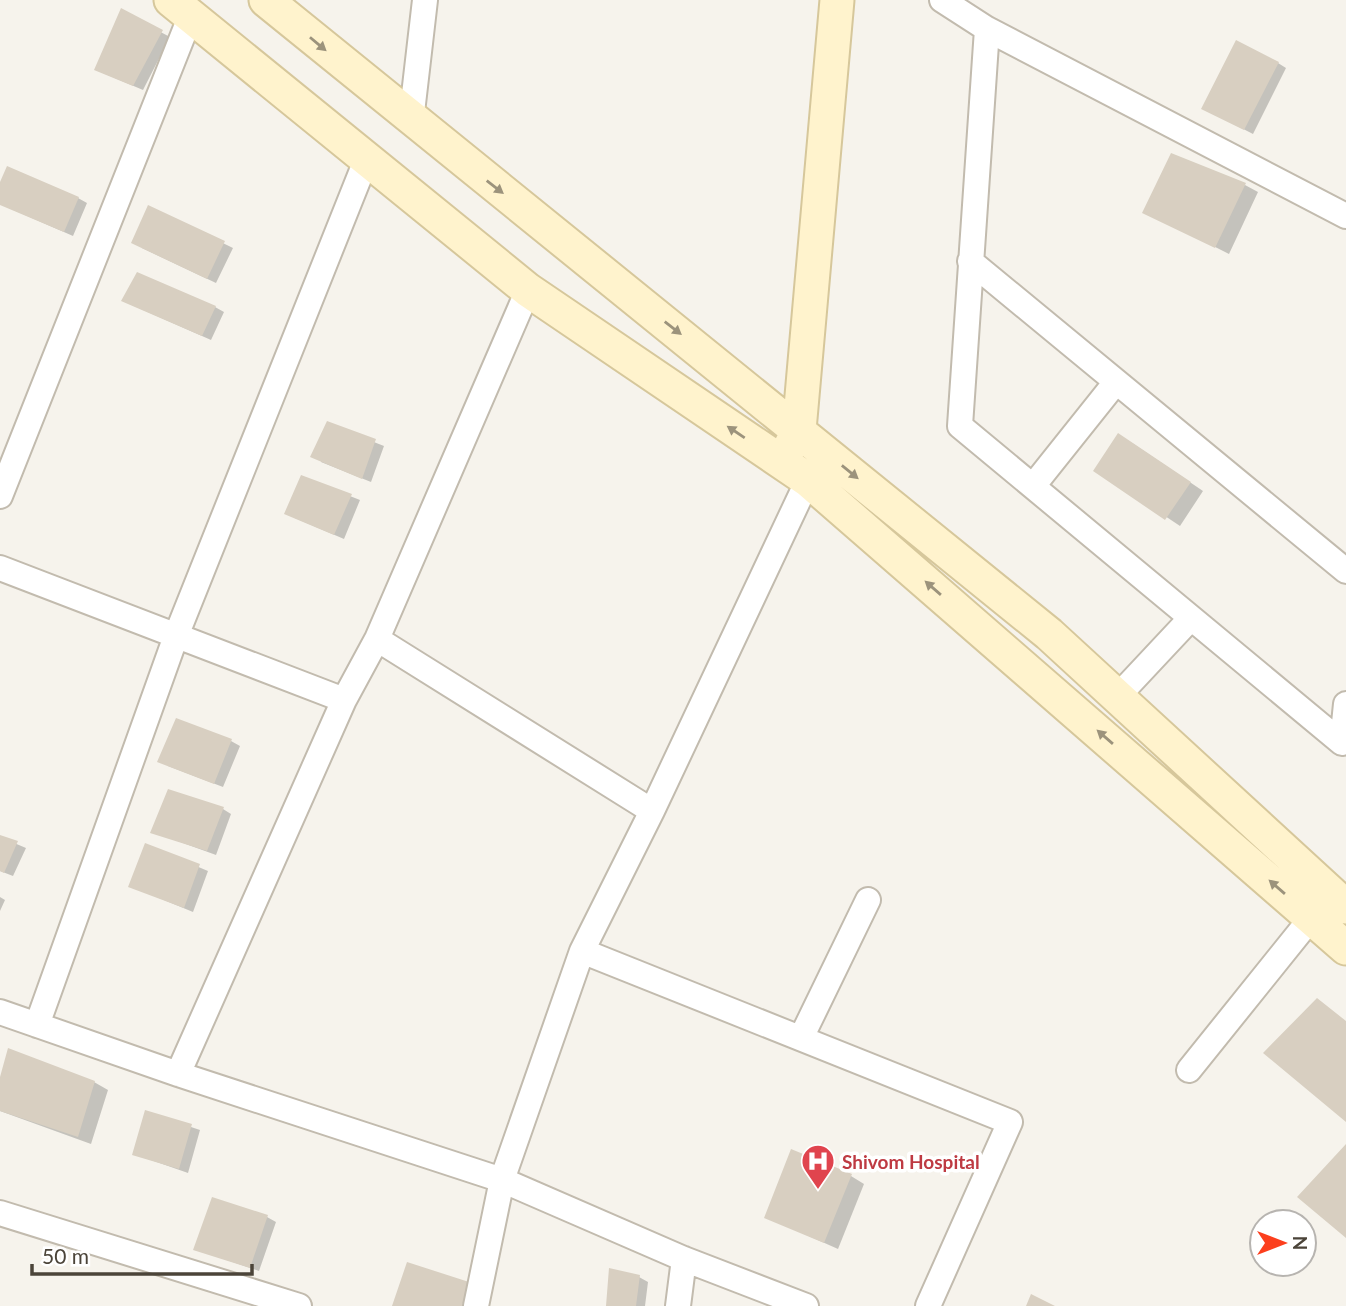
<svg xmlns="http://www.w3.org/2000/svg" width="1346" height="1306" viewBox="0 0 1346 1306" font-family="Lato,sans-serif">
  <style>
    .shadow { fill: #0003 }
    .building { fill: #d8cfc1 }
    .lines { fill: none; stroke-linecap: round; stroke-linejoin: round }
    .street-casing { stroke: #c2bbae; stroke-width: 28 }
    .secondary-casing { stroke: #d6c79b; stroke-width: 37 }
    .street { stroke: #fff; stroke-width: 24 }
    .secondary { stroke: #fff3cd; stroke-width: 33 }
    .oneway { fill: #9c937c }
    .labels { text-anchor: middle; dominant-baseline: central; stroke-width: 7; stroke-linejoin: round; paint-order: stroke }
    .health-label { font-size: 19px; font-weight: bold; fill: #be3a42; stroke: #fff; text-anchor: start }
  </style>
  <rect width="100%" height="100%" fill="#f6f3ec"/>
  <path class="shadow" d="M121,11L170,37L143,90L96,70Z
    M1278,63L1286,68L1253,134L1212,113Z
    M1245,185L1258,192L1229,254L1156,217Z
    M0,186L78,198L87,203L73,236L0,204Z
    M149,207L233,248L216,283L142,248Z
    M123,301L215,307L224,312L211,340Z
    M328,424L384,446L371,482L321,462Z
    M1132,443L1203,491L1180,526L1096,470Z
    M302,477L360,500L344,539L295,518Z
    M231,741L240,746L223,787L168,766Z
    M223,809L231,814L216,855L153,832Z
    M0,837L26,848L13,876L0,871Z
    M146,845L208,871L193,912L130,886Z
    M0,897L5,900L0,911Z
    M94,1082L108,1090L91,1144L0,1111V1083Z
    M146,1112L200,1130L188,1173L134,1154Z
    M851,1176L864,1184L838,1249L766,1217Z
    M267,1217L276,1222L259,1271L195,1249Z
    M639,1277L648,1282L645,1306H608Z"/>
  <path class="building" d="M121,8L163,30L133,86L94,70Z
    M1236,40L1279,62L1244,130L1201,109Z
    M1171,153L1246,183L1215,248L1142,213Z
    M7,166L79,197L64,232L0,205V182Z
    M148,205L225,241L207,279L131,243Z
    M137,272L216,306L202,336L121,301Z
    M327,421L376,439L362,479L310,457Z
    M1118,433L1191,482L1165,520L1093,471Z
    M301,475L352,494L334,535L284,514Z
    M176,718L232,739L214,784L157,762Z
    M168,789L224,807L207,851L150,833Z
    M0,835L18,841L4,873L0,871Z
    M145,843L200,864L184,908L128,887Z
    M1317,998L1346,1021V1122L1263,1053Z
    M8,1048L95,1081L78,1137L0,1111V1077Z
    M145,1110L192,1124L179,1169L132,1155Z
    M1346,1144V1238L1297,1197Z
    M791,1149L852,1174L824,1243L764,1218Z
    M212,1197L268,1215L250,1268L193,1250Z
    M407,1262L469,1282L462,1306H392Z
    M609,1268L640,1275L636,1306H606Z
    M1031,1294L1055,1306H1026Z"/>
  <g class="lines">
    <defs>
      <path id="street" d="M942,0L987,29L1346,216
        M987,29L960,426L1342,743L1346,704
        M411,121L425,0
        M970,261L1346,571
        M1033,486L1116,382
        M0,496L191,15
        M0,568L344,700
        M377,639L528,290
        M1117,697L1191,618
        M652,811L808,480
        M582,951L502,1180L684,1259L806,1306
        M0,1012L178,1074L502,1180L476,1306
        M37,1025L176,636L367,158
        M801,1038L868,900
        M1189,1070L1312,917
        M178,1074L344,700L377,639L652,811L582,951L1010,1122L928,1306
        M0,1213L299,1306
        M678,1306L684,1259"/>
      <path id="secondary" d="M171,0L528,290L808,480L1346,948
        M266,0L1049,634L1346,907
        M791,445L799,430L837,0"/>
    </defs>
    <use href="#street" class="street-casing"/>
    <use href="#secondary" class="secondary-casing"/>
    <use href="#street" class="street"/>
    <use href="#secondary" class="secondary"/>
  </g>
  <defs><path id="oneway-solid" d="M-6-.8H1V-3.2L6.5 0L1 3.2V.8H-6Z" transform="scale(1.75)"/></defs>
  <g class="oneway">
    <use href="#oneway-solid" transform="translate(318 44) rotate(40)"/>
    <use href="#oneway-solid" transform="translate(495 187) rotate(38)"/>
    <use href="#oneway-solid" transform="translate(673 328) rotate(38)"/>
    <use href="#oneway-solid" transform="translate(736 432) rotate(-146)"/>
    <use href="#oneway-solid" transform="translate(850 472) rotate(39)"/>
    <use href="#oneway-solid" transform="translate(933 588) rotate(-139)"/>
    <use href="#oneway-solid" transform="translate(1105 737) rotate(-139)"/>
    <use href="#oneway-solid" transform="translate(1277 887) rotate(-139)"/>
  </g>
  <defs>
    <symbol id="hospital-pin" viewBox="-11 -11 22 30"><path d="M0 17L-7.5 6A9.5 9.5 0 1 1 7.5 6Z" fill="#e0444e" stroke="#fff"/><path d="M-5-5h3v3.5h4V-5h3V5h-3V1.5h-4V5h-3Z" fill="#fff"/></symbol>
  </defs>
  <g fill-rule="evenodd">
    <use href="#hospital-pin" x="799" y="1142" width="38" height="52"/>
  </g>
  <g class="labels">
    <g class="health-label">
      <text x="842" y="1161">Shivom Hospital</text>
    </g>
  </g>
  <g transform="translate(1283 1243) rotate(90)"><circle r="33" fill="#ffffff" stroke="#b7b4b0" stroke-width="2"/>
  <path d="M0-5L12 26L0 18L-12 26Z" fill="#fc3f1d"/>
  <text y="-10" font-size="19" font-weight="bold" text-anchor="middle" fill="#4b4439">N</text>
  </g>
  <path d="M32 1264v10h220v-10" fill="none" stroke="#4b4439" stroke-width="3.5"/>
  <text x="42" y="1264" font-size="21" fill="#4b4439" stroke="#ffffff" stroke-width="5" paint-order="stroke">50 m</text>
</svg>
